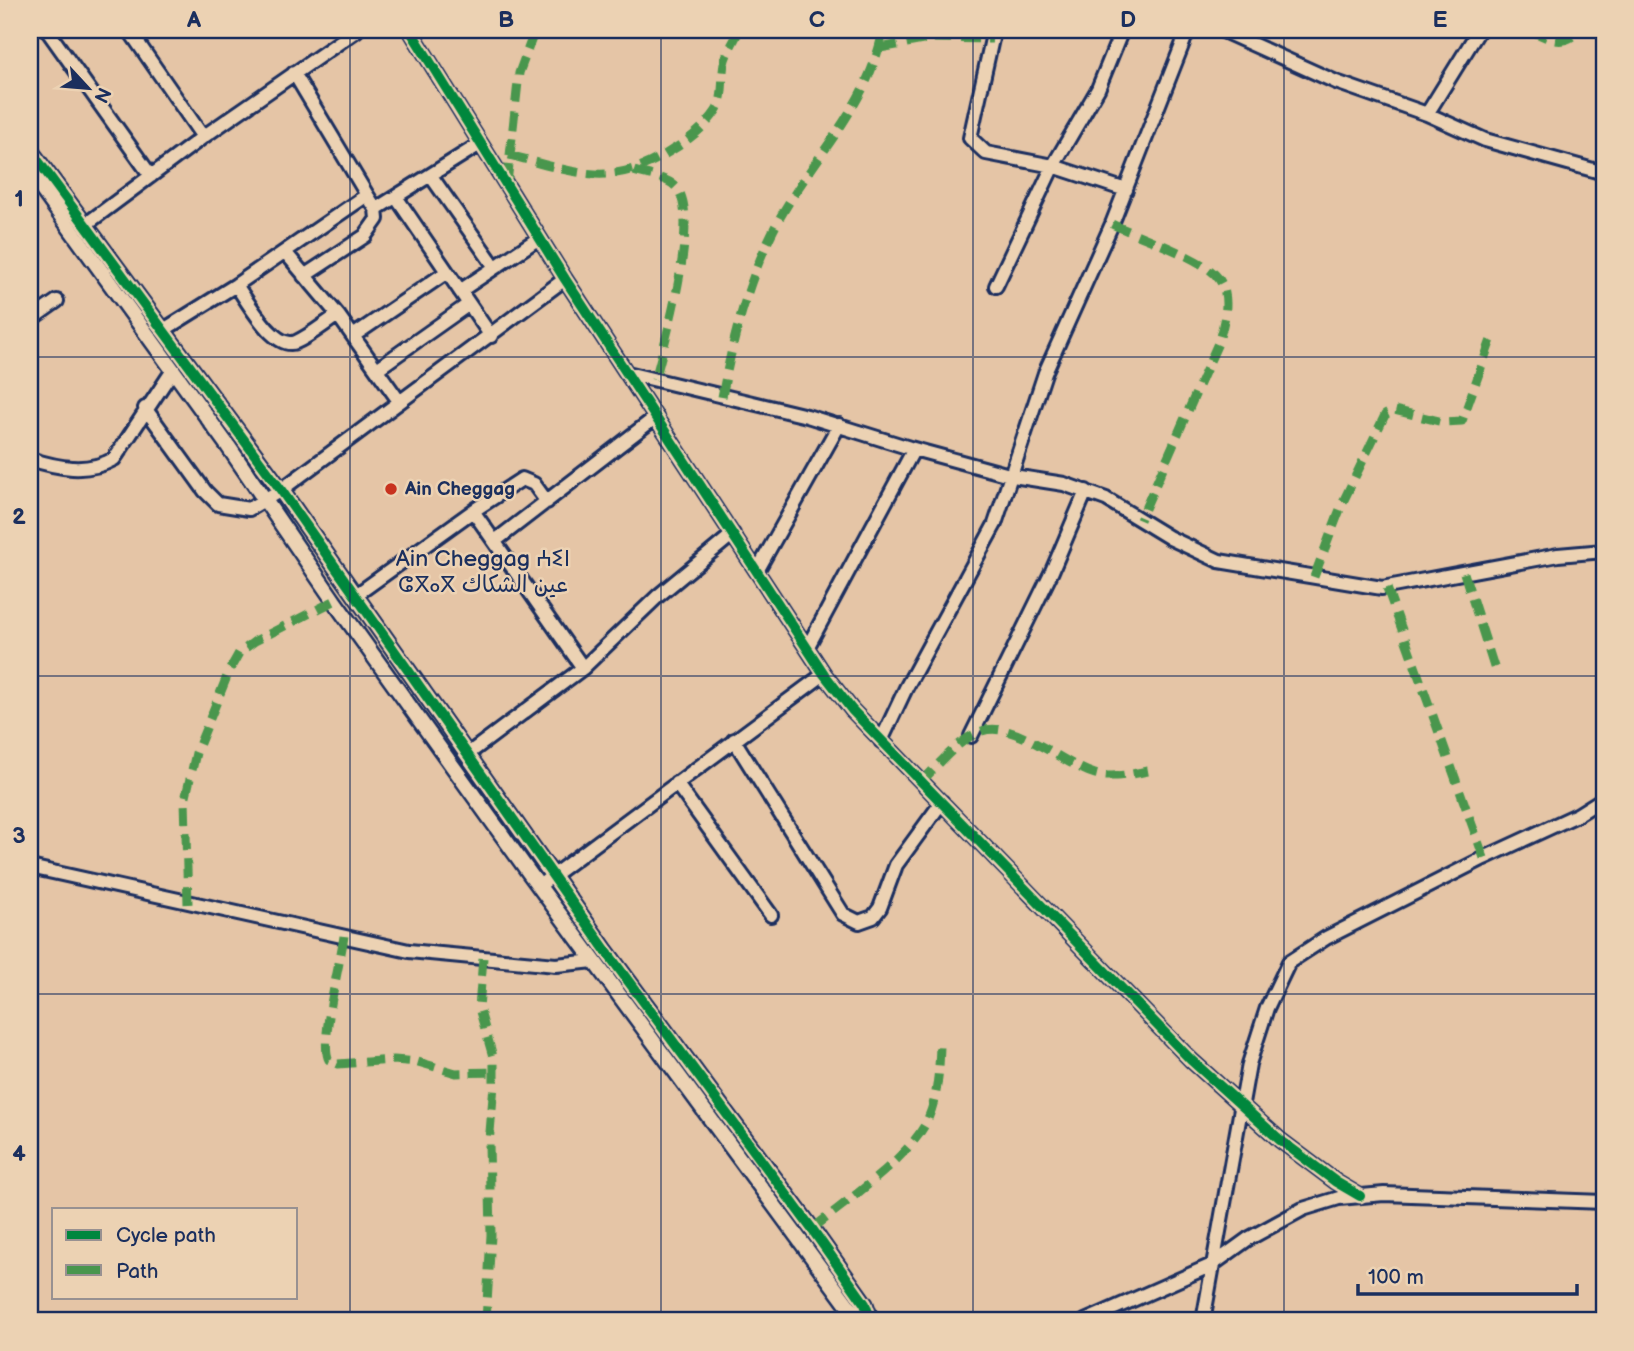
<svg xmlns="http://www.w3.org/2000/svg" width="1634" height="1351" viewBox="0 0 1634 1351" font-family="'Balsamiq Sans','Playpen Sans Arabic','Noto Sans Tifinagh',sans-serif">
  <style>
    .lines { fill: none; stroke-linecap: round; stroke-linejoin: round }
    .minor-casing { stroke: #1b2f5e; stroke-width: 18 }
    .tertiary-casing { stroke: #1b2f5e; stroke-width: 19 }
    .minor { stroke: #ecd2b3; stroke-width: 12 }
    .tertiary { stroke: #ecd2b3; stroke-width: 14 }
    .quiet { stroke: #49964d; stroke-width: 9; stroke-dasharray: 18 9; stroke-linecap: butt }
    .cycleway-casing { stroke: #ecd2b3; stroke-width: 15 }
    .cycleway { stroke: #00873e; stroke-width: 10 }
    .grid { fill: none; stroke: #1b2f5e; stroke-width: 2; stroke-opacity: 0.55 }
    .poi-dot { fill: #c8321e; stroke: #ecd2b3; stroke-width: 2.5 }
    .labels { text-anchor: middle; dominant-baseline: central; stroke-width: 5; stroke-linejoin: round; paint-order: stroke }
    .poi-label { font-size: 19px; font-weight: bold; fill: #1b2f5e; stroke: #ecd2b3; text-anchor: start }
    .quarter-label { font-size: 23px; fill: #1b2f5e; stroke: #ecd2b3 }
    .neatline { fill: none; stroke: #1b2f5e; stroke-width: 2.5 }
    .grid-label { font-size: 23px; text-anchor: middle; font-weight: bold; fill: #1b2f5e }
  </style>
  <rect width="100%" height="100%" fill="#e5c5a6"/>
  <filter id="ink" filterUnits="userSpaceOnUse"><feTurbulence type="fractalNoise" baseFrequency=".0143" numOctaves="2"/><feDisplacementMap in="SourceGraphic" scale="14" xChannelSelector="R" yChannelSelector="G"/><feConvolveMatrix kernelMatrix="1 2 1 2 8 2 1 2 1" color-interpolation-filters="sRGB"/></filter>
  <g filter="url(#ink)">
    <g class="lines">
      <defs>
        <path id="minor" d="M47,30L151,176
          M129,30L203,137
          M410,30L565,279L824,674L852,710L1191,1060L1280,1140L1336,1182L1360,1196
          M994,30L970,138L986,153L1053,166L996,286
          M1122,30L1098,89L1053,166L1126,190
          M1221,30L1336,82L1427,114L1485,140L1604,173
          M294,73L367,195
          M1427,114L1479,30
          M431,176L495,267
          M396,197L491,336
          M85,225L203,137L357,30
          M285,252L338,315L399,401
          M304,276L365,236L377,219L376,209
          M236,285C247,300 274,351 296,342C310,336 324,324 338,315
          M460,291L539,238
          M30,320L57,301
          M162,331L236,285L367,195L376,209L480,144
          M353,336L447,272
          M377,369L469,304
          M627,373L807,416L910,448L1013,476L1064,484L1106,499L1170,538L1219,561L1382,588L1558,555L1604,551
          M145,408L205,491L218,504L249,509L281,490L565,279
          M30,459C58,468 87,474 114,459L173,370
          M473,511L522,479L534,484L547,502
          M495,541L656,417
          M757,571L839,425
          M356,595L473,511L583,668
          M807,648L914,449
          M971,736L1052,571L1086,491
          M734,740L843,914L859,922L873,917L880,908L896,865L942,802
          M881,741L906,688L995,524L1045,373L1112,224L1188,30
          M468,754L583,668L658,596L733,534
          M676,783L771,915
          M30,867L409,951L556,965L594,961
          M539,886L824,674
          M1085,1321L1212,1265L1248,1239L1303,1209L1339,1198L1384,1194L1604,1202
          M1203,1321L1249,1064L1267,1008L1289,962L1326,938L1484,858L1577,815L1604,798"/>
        <path id="tertiary" d="M30,150L281,490L606,951L812,1229L865,1304L871,1321
          M30,173L228,446L334,601L530,874L849,1307L859,1317L868,1318"/>
      </defs>
      <use href="#minor" class="minor-casing"/>
      <use href="#tertiary" class="tertiary-casing"/>
      <use href="#minor" class="minor"/>
      <use href="#tertiary" class="tertiary"/>
      <path class="quiet" d="M1530,30C1548,39 1565,48 1579,30
        M880,48L934,38L992,39
        M509,155C575,172 611,190 672,150C688,141 706,126 716,111C725,96 721,80 724,64C726,52 735,41 739,30
        M634,171C646,175 666,177 675,186C703,212 664,345 655,380
        M507,183L519,73L535,30
        M1112,224C1137,236 1205,258 1219,279C1232,297 1224,324 1218,343L1140,520
        M722,397C733,338 748,279 776,225C811,159 869,106 883,30
        M1464,573L1495,670
        M1314,577L1342,504L1385,415L1394,410L1443,422L1462,421L1492,337
        M1387,588L1484,858
        M920,783C938,766 958,739 982,731C1015,720 1064,765 1095,774C1113,779 1131,774 1148,771
        M188,904L185,800L196,753L230,669L239,653L255,641L334,601
        M344,936C341,960 319,1043 329,1060L338,1064L394,1060L418,1062L456,1073L494,1072
        M483,958L479,1008L494,1060V1085L489,1144L491,1235L486,1321
        M812,1229C844,1203 910,1157 927,1121C938,1097 939,1071 940,1046"/>
      <defs>
        <path id="cycleway" d="M410,30L565,279L824,674L852,710L1191,1060L1280,1140L1336,1182L1360,1196
          M30,150L281,490L606,951L812,1229L865,1304L871,1321"/>
      </defs>
      <use href="#cycleway" class="cycleway-casing"/>
      <use href="#cycleway" class="cycleway"/>
    </g>
  </g>
  <path class="grid" d="M350,30V1321M661,30V1321M973,30V1321M1284,30V1321M30,357H1604M30,676H1604M30,994H1604"/>
  <circle class="poi-dot" cx="391" cy="489" r="7"/>
  <g class="labels">
    <g class="poi-label">
      <text x="405" y="489">Ain Cheggag</text>
    </g>
    <g class="quarter-label">
      <text x="483" y="559">Ain Cheggag ⵄⵉⵏ<tspan x="483" dy="26">ⵛⴳⴰⴳ عين الشكاك</tspan></text>
    </g>
  </g>
  <rect width="1634" height="1351" fill="none" stroke="#ecd2b3" stroke-width="77"/>
  <rect x="52" y="1208" width="245" height="91" fill="#ecd2b3" stroke="#989191" stroke-width="2"/>
  <rect x="66" y="1230" width="35" height="10" fill="#00873e" stroke="#989191" stroke-width="2"/>
  <text x="116" y="1242" font-size="21" fill="#1b2f5e">Cycle path</text>
  <rect x="66" y="1265" width="35" height="10" fill="#49964d" stroke="#989191" stroke-width="2"/>
  <text x="116" y="1278" font-size="21" fill="#1b2f5e">Path</text>
  <g transform="translate(88 88) rotate(116)" stroke="#ecd2b3" stroke-width="5" paint-order="stroke">
  <path d="M0-5L12 26L0 18L-12 26Z" fill="#1b2f5e"/>
  <text y="-10" font-size="19" font-weight="bold" text-anchor="middle" fill="#1b2f5e">N</text>
  </g>
  <path d="M1358 1284v10h219v-10" fill="none" stroke="#1b2f5e" stroke-width="3.5"/>
  <text x="1368" y="1284" font-size="21" fill="#1b2f5e" stroke="#ecd2b3" stroke-width="5" paint-order="stroke">100 m</text>
  <rect x="38" y="38" width="1558" height="1274" class="neatline"/>
  <g class="grid-label">
    <text x="194" y="27">A</text>
    <text x="506" y="27">B</text>
    <text x="817" y="27">C</text>
    <text x="1128" y="27">D</text>
    <text x="1440" y="27">E</text>
    <text x="19" y="206">1</text>
    <text x="19" y="524">2</text>
    <text x="19" y="843">3</text>
    <text x="19" y="1161">4</text>
  </g>
</svg>
